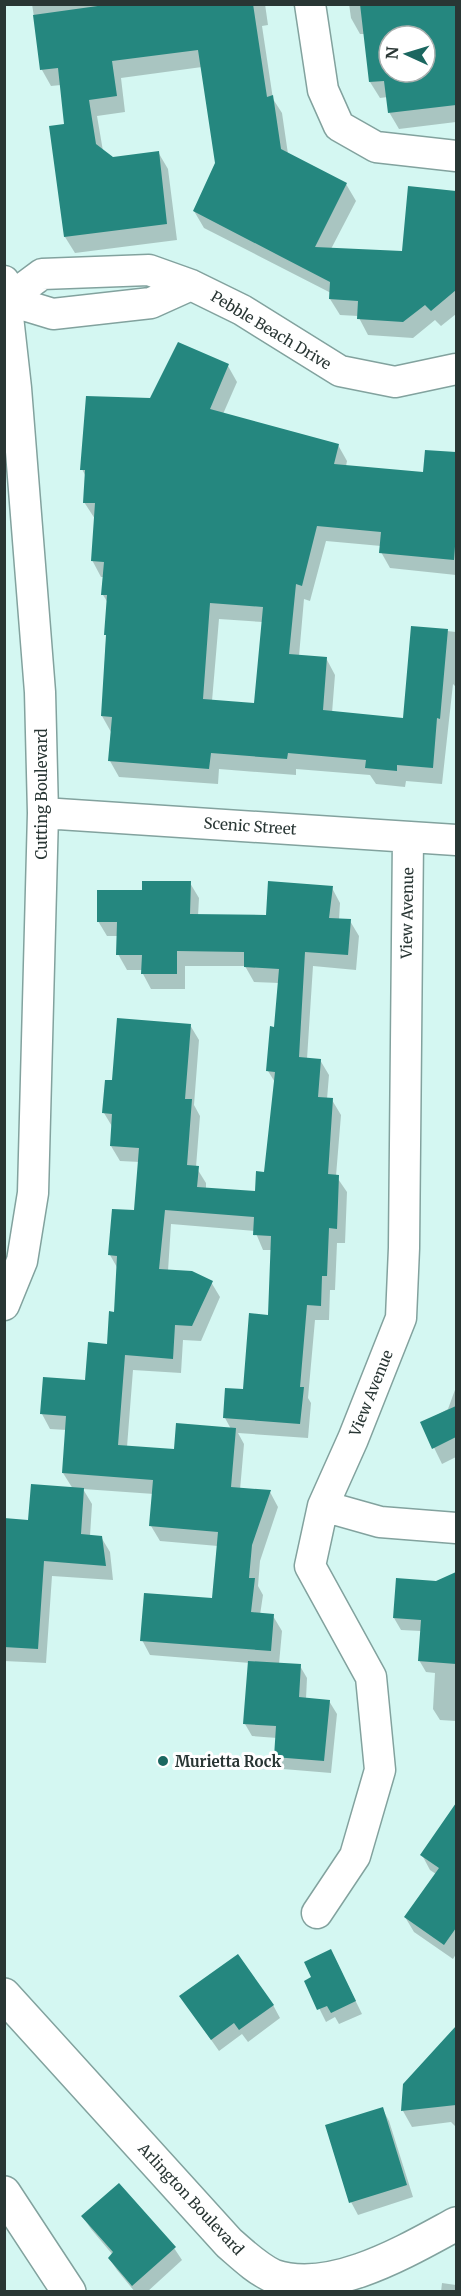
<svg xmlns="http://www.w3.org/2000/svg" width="461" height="2296" viewBox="0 0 461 2296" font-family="Merriweather,serif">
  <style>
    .shadow { fill: #0003; fill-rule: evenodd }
    .building { fill: #25877f; fill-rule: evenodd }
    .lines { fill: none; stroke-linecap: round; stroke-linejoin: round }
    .street-casing { stroke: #82a29e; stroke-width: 33 }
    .secondary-casing { stroke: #82a29e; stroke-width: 36 }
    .street { stroke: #fff; stroke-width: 30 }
    .secondary { stroke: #fff; stroke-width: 33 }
    .poi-dot { fill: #1b6760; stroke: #fff; stroke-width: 2 }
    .labels { text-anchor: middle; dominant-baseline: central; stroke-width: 6; stroke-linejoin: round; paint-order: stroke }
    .street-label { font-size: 15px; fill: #293634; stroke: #fff }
    .poi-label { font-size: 15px; font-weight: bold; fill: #293634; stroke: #fff; text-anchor: start }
  </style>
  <rect width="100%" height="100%" fill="#d4f7f2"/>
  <path class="shadow" d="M32,4H265L268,25L262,26L273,99L282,113L288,154L346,184L356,201L331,249L403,253L410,188L456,192V314L441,326L435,320L413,338L368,335L358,316L340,315L330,299L331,293L204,228L194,211L216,163L202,67L121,78L125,112L97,116L103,151L112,159L158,152L168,169L177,240L75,253L65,237L66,125L61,85L51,86L42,70Z
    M349,4H456V122L399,129L389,112L388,97L380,98L370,82L365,34H360L351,18ZM389,36H425V72H389Z
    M228,366L237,382L223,414L338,445L347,461L346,466L424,474L427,451L456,454V575L390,568L381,552V546L326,541L310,601L304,599L299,656L326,658L335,675L332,713L405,719L412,627L456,632V687L453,684L442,784L406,781L405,787L376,784L370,775L296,769V775L219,769L218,784L119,777L110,761L111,732L102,716L108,603L103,595L104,577H101L92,560L95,519L84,502L86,477L82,469L151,400ZM219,619L263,622L256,705L212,701Z
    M190,883L199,898L198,916H267L332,888L340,903L339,920L350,921L359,936L356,970L313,966L307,1059L320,1060L329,1075L327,1099L332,1100L341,1115L336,1176L347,1192L345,1243H337L335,1290H330L329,1320H315L308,1398L311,1403L308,1438L238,1433L244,1444L240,1490L270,1492L278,1507L260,1561L258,1586L263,1595L260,1615L273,1616L282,1631L279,1664L300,1666L307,1678L306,1699L329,1701L337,1714L331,1773L283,1769L275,1756L277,1738L252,1736L245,1724L250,1663L150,1655L142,1640L213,1600L218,1546L160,1541L151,1526L154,1494L83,1489L92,1504L90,1536L101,1537L110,1552L113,1580L52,1576L46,1663L4,1661V1520L30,1521L73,1489L63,1473L67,1430L50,1429L42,1414L87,1382L108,1345L115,1314L118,1269L110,1255L135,1212L140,1162L120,1161L111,1146L113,1128L104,1113L114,1082L190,1025L199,1040L194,1105L200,1116L196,1167L206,1183V1189L256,1192L266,1173L276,1084L268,1071L275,1028L279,983L254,982L245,966H185V989H151L143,974V970H127L118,954V936H107L98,921L143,892ZM171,1224L255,1231L263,1250H272L269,1316L245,1391L225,1418L231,1429L175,1450L127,1447L133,1370L181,1373L183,1340L201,1341L220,1297L211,1282L168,1271Z
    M456,1387V1457L442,1464L422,1423L448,1409Z
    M456,1574V1721L440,1720L433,1709L435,1673L426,1672L419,1660L421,1631L401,1630L394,1618L436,1583Z
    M455,1808L456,1954L453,1959L414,1932L405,1917L436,1874L430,1870L422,1855Z
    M337,1963L362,2014L339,2024L335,2017L326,2022L306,1982Z
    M181,1997L273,2005L280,2018L248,2042L242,2034L219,2051Z
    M449,2036L456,2043V2127L451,2122L412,2127L403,2111L404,2085Z
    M382,2108L389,2121L413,2197L358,2215L351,2202Z
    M83,2217L174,2248L182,2260L147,2292H135L117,2270L109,2258L113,2255L91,2229Z
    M442,2283L456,2285V2292H441Z"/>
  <path class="building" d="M112,4H253L267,97L273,95L281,149L347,183L315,247L402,251L408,186L456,191V290L431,311L425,305L403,322L357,319L358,301L329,299L330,282L193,211L215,163L198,50L112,61L117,96L89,100L96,144L113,157L159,151L167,224L64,237L49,126L64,124L58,68L40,70L33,15Z
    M360,4H456V105L388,113L384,81L369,82ZM389,36H425V72H389Z
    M178,342L229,364L210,409L339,444L334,464L423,472L425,450L456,452V533L454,560L379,553L381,532L317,526L302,586L296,584L289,654L327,657L323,710L403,718L411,626L448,629L440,719L437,718L433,768L397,765V771L365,768L366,760L288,753L287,759L211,753L209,769L108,761L112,717L101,716L106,635H104L107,595H101L104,562L91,561L95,503H83L85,470H80L86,396L150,398ZM210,603L263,607L254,703L203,699Z
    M142,881H191L190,914L266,915L268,881L333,886L329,918L351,919L348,955L305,952L299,1057L321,1059L318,1097L333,1098L328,1174L339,1175L337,1229L329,1228L327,1276H322L321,1306L307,1305L300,1387H304L300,1424L223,1418L225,1388L243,1389L249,1313L268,1315L271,1236L253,1235L254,1217L165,1210L159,1269L192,1271L213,1281L192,1326L175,1325L173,1359L125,1355L118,1445L174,1449L176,1423L236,1428L231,1487L271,1490L252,1545L249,1578H255L251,1612L274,1614L271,1651L140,1641L144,1593L212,1598L218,1532L149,1526L153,1480L62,1473L66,1416L40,1414L43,1377L85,1380L88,1342L107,1344L109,1311L114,1312L117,1256L108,1255L112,1209L134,1210L139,1148L110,1146L112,1114L102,1113L105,1080H112L117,1018L191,1024L185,1099H192L187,1165L199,1166L197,1187L255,1191L256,1171L264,1172L275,1072L266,1071L270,1026L274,1027L279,969L244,967V952L177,951V974H141L142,955H116L117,922H97V890H142Z
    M456,1406V1437L432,1449L420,1422Z
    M31,1484L84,1488L81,1534L102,1536L106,1566L44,1561L38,1649L4,1647V1518L28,1520Z
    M456,1572V1664L418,1661L421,1620L393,1618L396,1578L436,1581Z
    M248,1661L301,1664L299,1697L330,1700L324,1761L274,1757L276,1726L243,1724Z
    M456,1803V1928L444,1945L404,1917L439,1868L420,1855Z
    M331,1949L356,2001L331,2013L327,2006L317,2010L304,1981L311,1977L304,1962Z
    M238,1954L274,2005L239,2030L234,2023L211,2040L179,1996Z
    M456,2026V2105L401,2111L403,2084Z
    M383,2107L407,2185L349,2203L325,2125Z
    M119,2183L176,2247L132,2286L108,2258L113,2252L81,2216Z"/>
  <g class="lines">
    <defs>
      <path id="street" d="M310,4L323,90L339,126L376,147L456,156
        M4,281L16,388L40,692L43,813L33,1193L22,1261L4,1305
        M7,300L42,274L149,270L191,285L242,310L340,371L395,382L456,369
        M7,300L53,314L151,303L191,285
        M43,813L456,840
        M323,1506L380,1522L456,1528
        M317,1913L355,1856L380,1770L371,1677L310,1566L323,1506L353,1439L401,1318L404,1248L408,837"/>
      <path id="secondary" d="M4,1995L229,2243C243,2255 256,2268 273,2276C331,2296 406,2251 456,2224
        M4,2193L69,2292"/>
    </defs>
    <use href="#street" class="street-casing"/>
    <use href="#secondary" class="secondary-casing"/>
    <use href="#street" class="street"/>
    <use href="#secondary" class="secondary"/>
  </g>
  <circle class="poi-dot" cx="163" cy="1761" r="6"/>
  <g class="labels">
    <g class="street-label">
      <text transform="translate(271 330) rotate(31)">Pebble Beach Drive</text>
      <text transform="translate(41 794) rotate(-90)">Cutting Boulevard</text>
      <text transform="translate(250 826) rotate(4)">Scenic Street</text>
      <text transform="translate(407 913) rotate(-89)">View Avenue</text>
      <text transform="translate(371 1393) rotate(-68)">View Avenue</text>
      <text transform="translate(191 2199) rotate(47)">Arlington Boulevard</text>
    </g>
    <g class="poi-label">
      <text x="175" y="1761">Murietta Rock</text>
    </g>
  </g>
  <rect width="461" height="2296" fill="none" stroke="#293634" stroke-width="12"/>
  <g transform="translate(407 54) rotate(274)"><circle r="28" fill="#ffffff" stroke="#a9afae" stroke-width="1.5"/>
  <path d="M0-4.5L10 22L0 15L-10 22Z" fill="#1b6760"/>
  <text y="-9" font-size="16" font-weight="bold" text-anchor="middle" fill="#293634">N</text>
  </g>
</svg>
